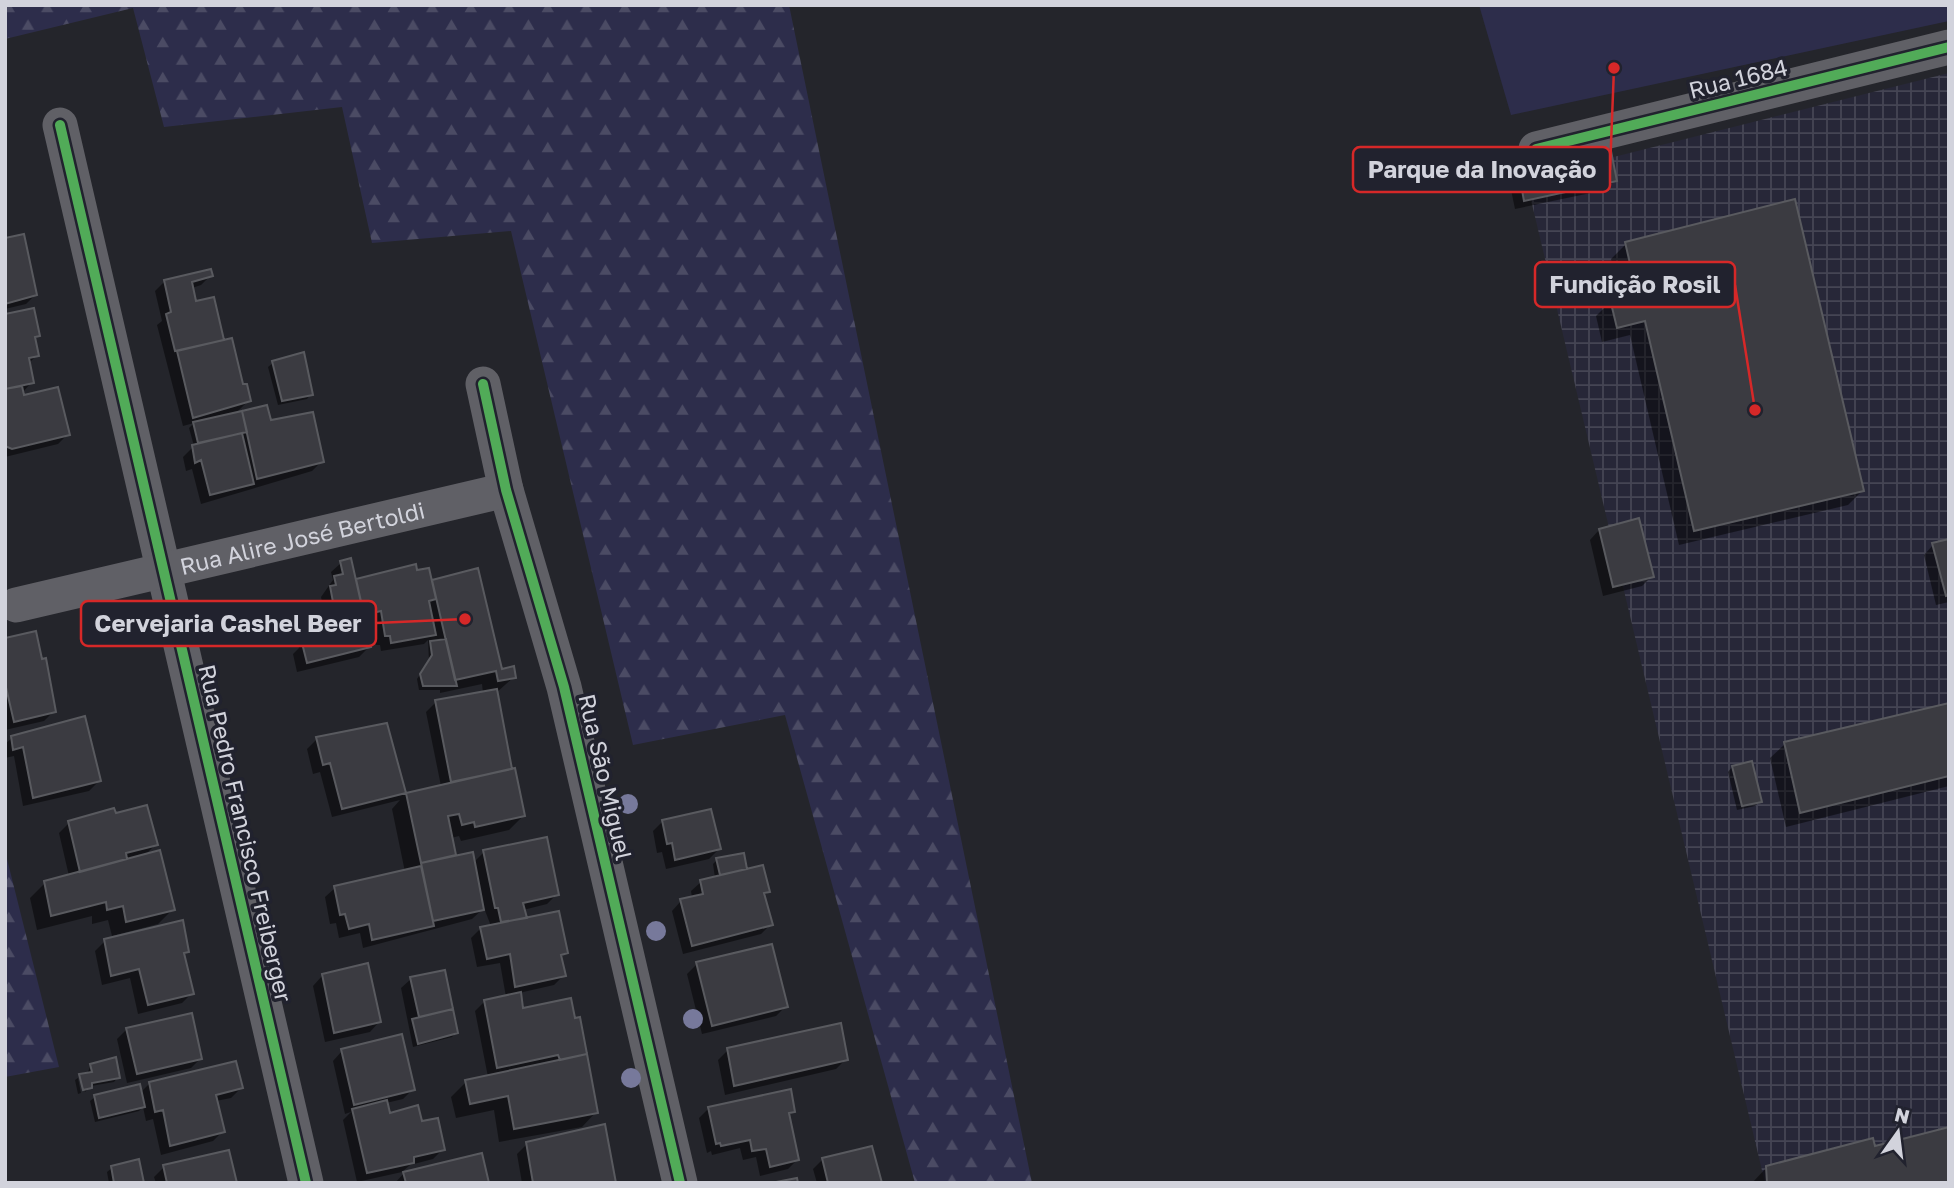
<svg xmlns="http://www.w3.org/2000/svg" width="1954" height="1188" viewBox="0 0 1954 1188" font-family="'Golos Text',sans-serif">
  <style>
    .industrial { fill: url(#industrial-grid) }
    .forest { fill: url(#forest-firs) }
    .park { fill: #2d2d4b }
    .shadow { fill: #0007 }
    .building { fill: #3b3b41; stroke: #595a5f; stroke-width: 2 }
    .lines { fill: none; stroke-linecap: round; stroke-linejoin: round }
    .minor { stroke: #606066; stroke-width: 35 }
    .cycleway-casing { stroke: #21222e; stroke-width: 15 }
    .cycleway { stroke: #51ab58; stroke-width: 10 }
    .tree { fill: #77799b }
    .labels { text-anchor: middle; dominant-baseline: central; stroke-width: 7; stroke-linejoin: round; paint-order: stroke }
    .street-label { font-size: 23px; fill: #d2d3dc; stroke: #21222e }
    .leader { fill: none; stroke: #d62828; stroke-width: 2.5 }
    .callout-dot { fill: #d62828; stroke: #21222e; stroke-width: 2.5 }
    .callout { fill: #21222e; stroke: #d62828; stroke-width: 2.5 }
    .callout-label { font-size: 24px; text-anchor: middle; font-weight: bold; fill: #d2d3dc }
  </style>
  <defs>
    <pattern id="industrial-grid" width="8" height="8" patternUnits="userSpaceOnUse" patternTransform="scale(1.75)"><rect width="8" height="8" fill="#272738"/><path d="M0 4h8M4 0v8" fill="none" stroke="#454554"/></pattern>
    <pattern id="forest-firs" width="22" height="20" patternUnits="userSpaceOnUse" patternTransform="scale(1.75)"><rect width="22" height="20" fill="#2d2d4b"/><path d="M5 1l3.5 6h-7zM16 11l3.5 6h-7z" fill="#4b4b64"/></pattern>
  </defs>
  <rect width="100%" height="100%" fill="#24252b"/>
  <path class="industrial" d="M1949,73V1183H1765L1526,179Z"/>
  <path class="forest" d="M5,5H789L1032,1183H915L785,715L633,745L511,231L372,243L342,107L164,127L133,8L5,39Z
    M5,851L59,1067L5,1077Z"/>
  <path class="park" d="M1479,5H1949V21L1511,115Z"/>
  <path class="shadow" d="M1518,170L1615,180L1605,190L1515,209L1509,180Z
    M5,240L36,294L26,304L5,309Z
    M1626,244L1862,491L1848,505L1679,545L1630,335L1602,342L1596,316L1611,301L1621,298L1611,259Z
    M211,275L201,285L192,288L195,303L222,342L249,400L235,414L270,422L322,461L312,471L201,504L192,469L186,471L183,457L194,446L189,428L194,423L183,426L157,325L162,321L155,291L165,281Z
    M5,316L38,335L34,340L37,355L28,364L32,382L22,393L23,397L68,434L58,444L5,457Z
    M273,363L311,394L307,399L278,405L268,367Z
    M1599,530L1652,576L1642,586L1603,596L1590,540Z
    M1949,541V602L1936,605L1924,555L1933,545Z
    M341,563L355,581L415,566V572L431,583L433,581L500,671L514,677L496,693L510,771L524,815L509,830L461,841L459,836L451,838L454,855L450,859L473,863L484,852L557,894L547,904L523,910L525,920L566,952L560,958L564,975L554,985L519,993L522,1010L570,1000L596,1112L582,1127L499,1142L494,1110L456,1118L451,1097L466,1082L488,1077L475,1011L485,1001L506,997L500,963L477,967L471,938L481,928L491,926L484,908L472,919L363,948L360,933L339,938L336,923L330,924L325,897L335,888L405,872L392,809L400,800L332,817L320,772L313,774L307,749L317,739L386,725L404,795L441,786L426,712L436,702L483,693L482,684L440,693V690H419L417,679L429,661L428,640L424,644L381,651L380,645H376L371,620L364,621L369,647L359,657L297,672L293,654L299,648L293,620L303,610L323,606L321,597L333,580L331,572Z
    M5,640L54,711L44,721L5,730Z
    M1949,705V786L1786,827L1770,758L1785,744Z
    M12,738L99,781L89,791L23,806L14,756L5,758V744Z
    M1732,767L1760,802L1755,806L1737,810L1728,772Z
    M114,816L156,844L143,857L173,909L158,924L112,936L108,920L92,924V916L37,930L30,898L45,883L69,876L59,833L69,823Z
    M663,821L719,849L709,859L666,869L662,852L657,853L653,831Z
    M717,860L746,871L768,892L763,897L771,924L761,934L683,954L672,911L681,901L692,898L691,891L701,882L715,878L713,864Z
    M105,941L187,952L183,956L192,993L182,1003L138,1014L130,978L102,985L95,951Z
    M697,964L786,1006L776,1016L702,1034L687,974Z
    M443,972L456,1033L452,1037L413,1047L401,988L411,979Z
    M322,976L379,1022L370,1032L325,1042L313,986Z
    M127,1029L201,1058L191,1068L127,1083L117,1039Z
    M728,1050L846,1059L836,1069L725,1095L718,1060Z
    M342,1051L413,1089L403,1099L386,1103L389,1115L420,1123L443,1149L433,1159L410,1165L402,1172L357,1182L343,1120L351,1112L345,1114L333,1061Z
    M91,1065L118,1077L114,1082L91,1086L85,1092L79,1077L87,1074Z
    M78,1078L81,1093L78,1094L75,1080Z
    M150,1083L241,1088L231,1098L216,1101L223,1131L213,1141L161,1155L153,1119L146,1121L143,1107L139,1111L95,1122L90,1101L95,1097L140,1093Z
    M709,1108L793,1111L788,1116L798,1159L788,1169L760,1176L756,1157L743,1160L740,1148L712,1155L711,1151L707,1153L699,1118Z
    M527,1144L615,1183H522L517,1154Z
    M1874,1148L1949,1183H1752L1767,1167Z
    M823,1159L880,1183H817L813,1169Z
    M164,1167L235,1183H156L154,1177Z
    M112,1168L142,1183H109L107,1172Z
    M404,1173L487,1183H395Z"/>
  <path class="building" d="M1610,146L1617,181L1524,201L1518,168Z
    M1795,199L1864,491L1694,531L1645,321L1617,328L1610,299L1637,294L1625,242Z
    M24,234L37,295L5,304V238Z
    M211,269L213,276L192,282L196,301L214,297L224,340L175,351L166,314L171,312L164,280Z
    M34,308L40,336L35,337L39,356L29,358L34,383L5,389V314Z
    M232,338L243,384H247L251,401L193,418L177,351Z
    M304,352L313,395L282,401L272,361Z
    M22,386L24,395L58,387L70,435L12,449L5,446V389Z
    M267,405L271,420L313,412L324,462L257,479L242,411Z
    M242,411L247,432L198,443L193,422Z
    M242,433L254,484L210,495L201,460L195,463L192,445Z
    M1639,518L1654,577L1613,587L1599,529Z
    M1949,539V595L1946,596L1932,543Z
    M351,558L371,647L307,663L302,643L309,641L302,609L333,602L330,586L336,585L334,576L343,574L340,561Z
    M416,564L417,570L429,568L436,599L429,601L436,635L391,643L390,636H385L381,611L364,615L356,579Z
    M478,568L502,669L514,666L516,678L498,681L496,671L455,680L432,580Z
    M36,631L42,659L46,658L56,712L14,722L5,683V638Z
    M446,639L457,686H423L420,674L432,655L430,641Z
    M497,689L512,769L451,782L435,700Z
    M1949,703V776L1800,813L1784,742Z
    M85,716L101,781L33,798L23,747L13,750L11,736Z
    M387,723L406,793L342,809L330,763L323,765L316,737Z
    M1752,761L1762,802L1742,806L1732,766Z
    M515,768L525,816L475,827L474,822L462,825L459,814L448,816L456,855L421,863L406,793Z
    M147,805L158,845L126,853L127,859L80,872L68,821L114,808L116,813Z
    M711,809L721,849L675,860L672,843L667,844L662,820Z
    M547,837L559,895L523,903L527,918L501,922L498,908H495L483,850Z
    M160,850L175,910L126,922L123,906L107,910L106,902L51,916L44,881Z
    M473,852L484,910L433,921L421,863Z
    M744,853L747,869L720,875L716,858Z
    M763,865L770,892L764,893L773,925L692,946L680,899L703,894L700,880Z
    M421,866L434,926L372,940L369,924L349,929L345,914L340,915L334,886Z
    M559,911L568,953L561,955L566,976L515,987L510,954L487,959L480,927Z
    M183,920L189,952L184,953L194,994L148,1005L139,969L111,976L104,939Z
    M772,944L788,1007L712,1026L696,962Z
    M368,963L381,1022L334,1033L322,974Z
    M445,970L453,1009L419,1017L410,977Z
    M521,992L523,1008L571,998L575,1018L580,1017L587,1054L560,1060L558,1055L497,1068L484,1000Z
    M453,1009L458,1033L418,1044L412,1019Z
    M192,1013L202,1059L137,1074L126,1028Z
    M841,1023L848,1060L734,1086L727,1048Z
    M402,1034L415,1090L354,1105L341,1049Z
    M587,1054L598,1113L514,1129L508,1096L470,1104L465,1080Z
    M116,1057L120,1078L92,1083V1088L83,1090L79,1074L92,1072L90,1064Z
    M236,1061L243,1088L216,1095L225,1132L170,1146L163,1110L155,1112L149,1082Z
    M140,1084L145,1107L99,1118L94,1095Z
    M791,1089L795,1112L789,1113L799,1160L770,1167L766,1149L752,1151L750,1140L721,1146L720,1143L716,1144L708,1107Z
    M387,1100L390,1113L418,1105L422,1121L438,1118L445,1150L414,1157V1163L367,1173L352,1109Z
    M605,1124L616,1183H533L526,1142Z
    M1949,1127V1183H1767L1766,1166L1873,1138L1875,1146Z
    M872,1146L882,1183H828L822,1158Z
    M229,1150L237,1183H167L163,1165Z
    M482,1153L489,1183H406L403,1172Z
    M139,1159L144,1183H114L111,1166Z
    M797,1178L798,1183H771Z"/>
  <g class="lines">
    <g class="minor">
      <path d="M60,125L306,1183"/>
      <path d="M1536,149L1949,47"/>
      <path d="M483,384L506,490L564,687L680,1183"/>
      <path id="s1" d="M16,605L506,490"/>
    </g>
    <defs>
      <path id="cycleway" d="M60,125L306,1183
        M1536,149L1949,47
        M483,384L506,490L564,687L680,1183"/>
    </defs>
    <use href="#cycleway" class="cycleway-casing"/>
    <use href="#cycleway" class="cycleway"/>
  </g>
  <g class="tree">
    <circle cx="628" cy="804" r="10"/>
    <circle cx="656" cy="931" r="10"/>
    <circle cx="693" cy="1019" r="10"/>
    <circle cx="631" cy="1078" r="10"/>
  </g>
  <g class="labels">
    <g class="street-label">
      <text transform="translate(1738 78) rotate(-14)">Rua 1684</text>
      <text stroke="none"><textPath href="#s1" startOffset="294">Rua Alire José Bertoldi</textPath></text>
      <text transform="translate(606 777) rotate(77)">Rua São Miguel</text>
      <text transform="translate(246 833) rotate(77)">Rua Pedro Francisco Freiberger</text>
    </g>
  </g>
  <path class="leader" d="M1614 68L1610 170M1755 410L1735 285M465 619L376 623"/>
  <g class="callout-dot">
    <circle cx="1614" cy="68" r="7"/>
    <circle cx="1755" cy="410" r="7"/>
    <circle cx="465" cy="619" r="7"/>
  </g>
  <g class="callout">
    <rect x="1353" y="147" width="257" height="45" rx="7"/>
    <rect x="1535" y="262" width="200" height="45" rx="7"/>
    <rect x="81" y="601" width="295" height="45" rx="7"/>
  </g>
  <g class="callout-label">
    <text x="1482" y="178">Parque da Inovação</text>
    <text x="1635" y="293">Fundição Rosil</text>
    <text x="228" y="632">Cervejaria Cashel Beer</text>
  </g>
  <rect width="1954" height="1188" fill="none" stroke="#d2d3dc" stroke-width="14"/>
  <g transform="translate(1898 1132) rotate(14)" stroke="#21222e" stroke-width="5" paint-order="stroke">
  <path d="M0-5L12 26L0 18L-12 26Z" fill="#d2d3dc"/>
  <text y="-10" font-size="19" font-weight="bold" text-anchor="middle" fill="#d2d3dc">N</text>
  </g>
</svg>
